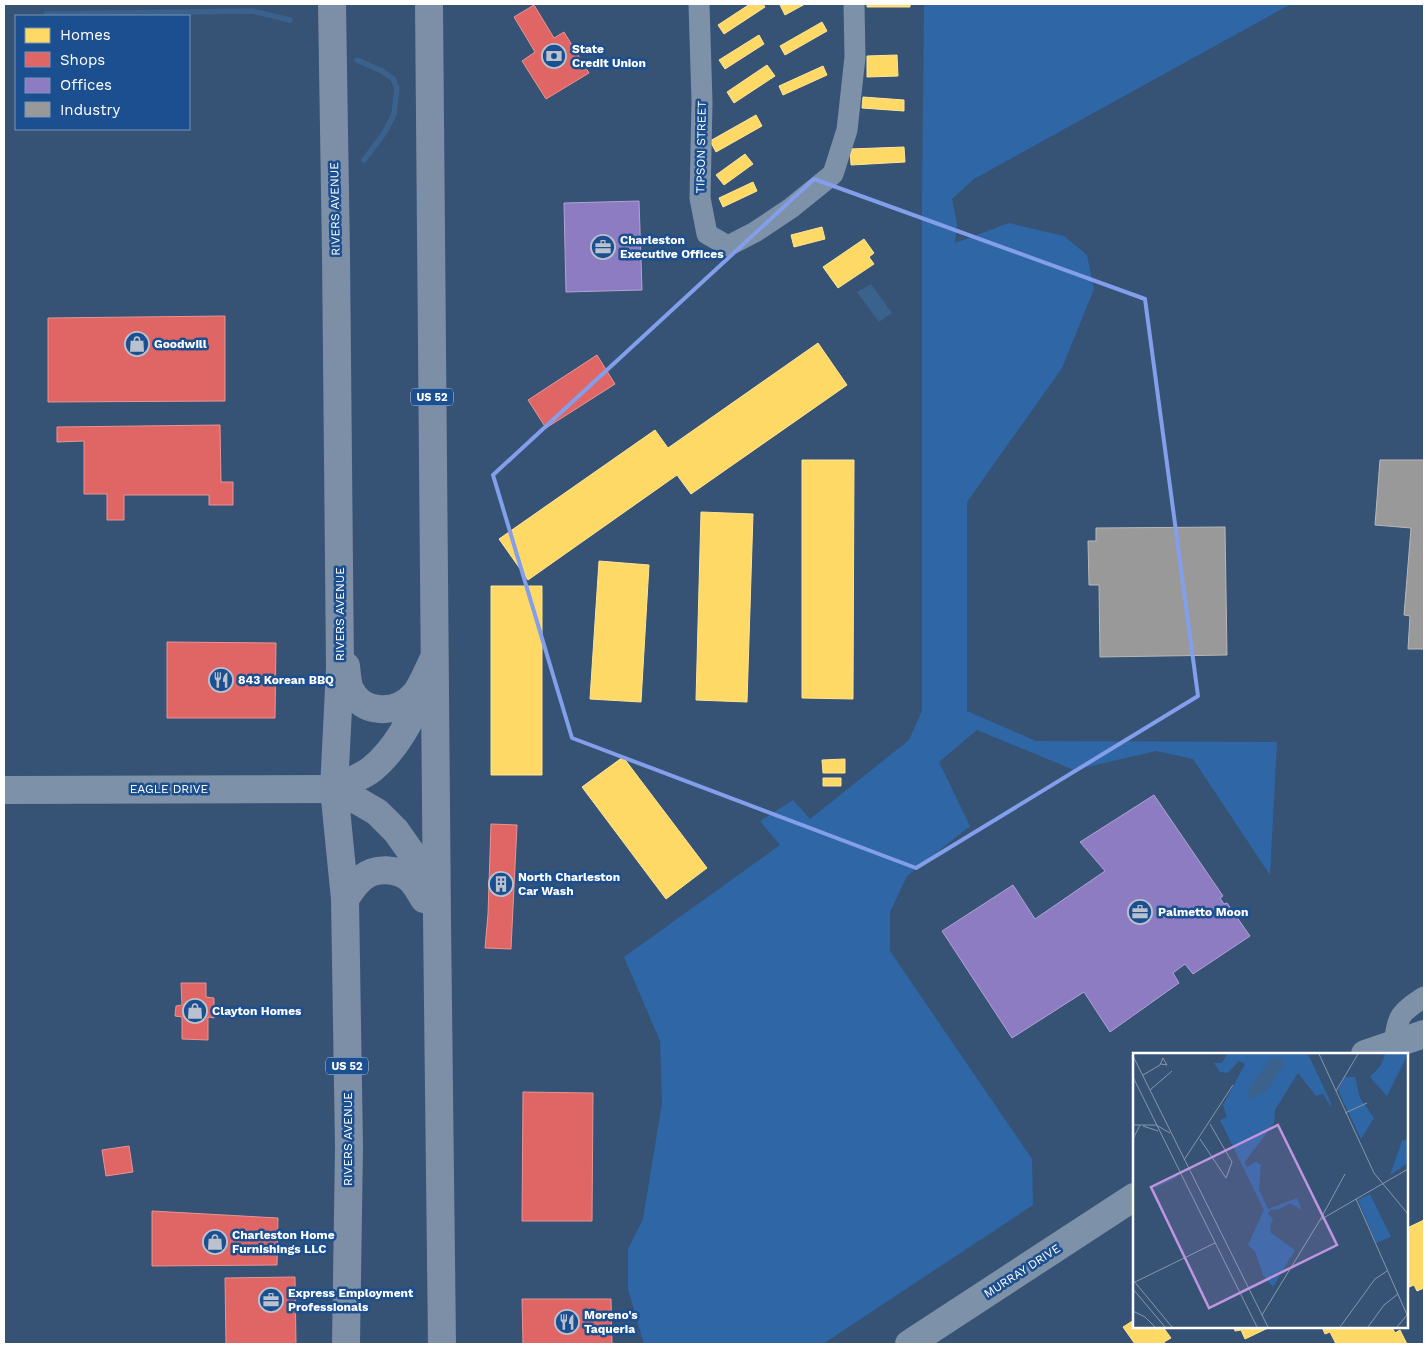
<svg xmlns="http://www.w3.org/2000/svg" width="1428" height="1348" viewBox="0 0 1428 1348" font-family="'Work Sans',sans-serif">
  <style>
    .green { fill: #2f66a5 }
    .water { fill: #3b618d }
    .homes { fill: #ffd966; stroke: #ffe494 }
    .shops { fill: #e06666; stroke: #e99494 }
    .offices { fill: #8e7cc3; stroke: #b0a3d5 }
    .industry { fill: #999; stroke: #b8b8b8 }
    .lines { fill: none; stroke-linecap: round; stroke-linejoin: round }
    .stream { stroke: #3b618d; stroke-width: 5.5 }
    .minor { stroke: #7d92a8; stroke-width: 21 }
    .tertiary { stroke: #7d92a8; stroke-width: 28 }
    .primary { stroke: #7d8ea7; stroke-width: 28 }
    .marked { fill: none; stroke: #839eea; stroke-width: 4; stroke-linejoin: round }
    .labels { text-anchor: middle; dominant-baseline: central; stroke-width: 5; stroke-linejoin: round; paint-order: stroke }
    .shield { fill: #1b4f8f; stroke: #bbcadd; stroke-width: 1 }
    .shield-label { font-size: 11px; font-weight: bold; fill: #fff }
    .poi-label { font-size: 12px; font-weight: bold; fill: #fff; stroke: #1b4f8f; text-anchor: start }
    .street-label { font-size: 12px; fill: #fff; stroke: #1b4f8f }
    .inset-river { fill: none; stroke: #3b618d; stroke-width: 2.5 }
    .inset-road { fill: none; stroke: #8697ac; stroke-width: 1 }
    .view { fill: #bd96df; fill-opacity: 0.15; stroke: #bd96df; stroke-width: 2.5 }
    .inset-edge { fill: none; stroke: #fff; stroke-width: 2.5 }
  </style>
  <rect width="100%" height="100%" fill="#365274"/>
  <path class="green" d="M924,4H1291L974,179L952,199L957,224L955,243L1009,223L1064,236L1087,255L1094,289L1062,368L967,502V711L1036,741L1277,742L1270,875L1193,759L1156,751L1074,770L977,730L939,762L970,826L907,876L890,912V951L1032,1159L1033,1205L823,1344H644L628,1289V1249L643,1219L662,1103L660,1041L624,957L780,845L760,821L793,800L810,819L909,740L922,711V194Z"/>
  <path class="water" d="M871,284L892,313L879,322L857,292Z"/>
  <path class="homes" d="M750,4H763L765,7L724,34L718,25Z
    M782,4H805L785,15L780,5Z
    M867,4H910V7H867Z
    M822,22L827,31L785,55L780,46Z
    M759,35L764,44L725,69L719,60Z
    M897,55L898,76L867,77V56Z
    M767,65L775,76L734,103L727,92Z
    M823,66L827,75L783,95L779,86Z
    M863,97L904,100V111L862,108Z
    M756,115L762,126L716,152L710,141Z
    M904,147L905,162L851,165L850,149Z
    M745,154L753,164L724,185L716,175Z
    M753,182L757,191L723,207L719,198Z
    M822,227L825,239L794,247L791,235Z
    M864,239L874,253L869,257L874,264L838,288L823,267Z
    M818,343L847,385L691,494L677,475L528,580L499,539L655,430L668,448Z
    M802,460H854L853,699L802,698Z
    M701,512L753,514L747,702L696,700Z
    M599,561L649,565L641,702L590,699Z
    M491,586H542V775H491Z
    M623,757L707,868L666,899L582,787Z
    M845,759V773H823L822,760Z
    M823,778H841V786H823Z
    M1424,1220V1288L1417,1291L1414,1285L1407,1288V1228Z
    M1134,1320V1327H1154L1156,1329L1163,1327L1171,1338L1164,1342L1165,1344H1135L1123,1327Z
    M1234,1327H1270L1245,1339L1241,1330L1235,1331Z
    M1322,1327H1392L1395,1333L1400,1330L1407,1344H1336L1330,1332L1325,1334Z"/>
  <path class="shops" d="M534,5L554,38L564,32L589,73L546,99L522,61L535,52L514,17Z
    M225,316V401L48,402V318Z
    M597,355L615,384L546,428L528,400Z
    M220,425L221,482H233V505H209V495H124V520H107V494H84V441L57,442V427Z
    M167,642L276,643L275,718H167Z
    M491,824L517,825L511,949L485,948L488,914Z
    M181,983H206V997L214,998V1018L208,1017V1040L182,1039V1017L175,1016L176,1006L182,1005Z
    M523,1092L593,1093L592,1221H522Z
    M129,1146L133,1172L106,1176L102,1150Z
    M152,1211L278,1218L277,1265L152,1266Z
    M295,1277L296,1344H226L225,1278Z
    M522,1299H611L612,1344H523Z"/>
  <path class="offices" d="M639,201L642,290L566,292L564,203Z
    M1154,795L1223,896L1220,898L1224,904L1227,903L1250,936L1193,974L1185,964L1173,973L1179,983L1110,1032L1084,992L1012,1038L942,931L1013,885L1035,919L1105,871L1080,842Z"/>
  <path class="industry" d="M1380,460H1424V649H1408L1410,616L1404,615L1411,528L1375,525Z
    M1225,527L1227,655L1100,657L1099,585H1089L1088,541H1096V528Z"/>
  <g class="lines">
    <path class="stream" d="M46,14L252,11L290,20
      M357,60L382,71L393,79L397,88L394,114L385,132L364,160"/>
    <path class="minor" d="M699,4L702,102L700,198L707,234L728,246L755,232L791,208L833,174L847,130L855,57L854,4
      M1394,1044C1398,1014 1400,1013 1424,997"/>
    <path class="tertiary" d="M4,790L334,789
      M1365,1054L1424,1034
      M909,1344L1134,1197"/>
    <path class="primary" d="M332,4L336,255L340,668L334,789L345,899L349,1147L346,1344
      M429,4L437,919L442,1344
      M346,666C347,673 347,682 350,689C362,715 397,715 415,694C421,687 428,670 433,660
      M334,789L358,801L377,812L396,831L413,855L429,899
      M334,789C345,783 362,777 372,769C395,750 412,720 422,692
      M345,899C350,892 355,883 362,878C375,867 398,868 410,879C416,884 420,893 424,899"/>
  </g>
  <path class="marked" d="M814,179L1145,299L1198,696L916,868L572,738L493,475Z"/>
  <defs>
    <symbol id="bank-ring" viewBox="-11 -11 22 22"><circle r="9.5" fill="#1b4f8f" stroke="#b9c2ce" stroke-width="1.5"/><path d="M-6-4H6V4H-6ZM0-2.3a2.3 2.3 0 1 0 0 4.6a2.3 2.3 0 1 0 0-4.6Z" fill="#b9c2ce"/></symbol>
    <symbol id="office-ring" viewBox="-11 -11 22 22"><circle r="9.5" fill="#1b4f8f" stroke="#b9c2ce" stroke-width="1.5"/><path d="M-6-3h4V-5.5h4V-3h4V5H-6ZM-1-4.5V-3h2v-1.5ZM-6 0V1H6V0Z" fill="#b9c2ce"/></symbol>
    <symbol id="shop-ring" viewBox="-11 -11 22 22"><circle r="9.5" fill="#1b4f8f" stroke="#b9c2ce" stroke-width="1.5"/><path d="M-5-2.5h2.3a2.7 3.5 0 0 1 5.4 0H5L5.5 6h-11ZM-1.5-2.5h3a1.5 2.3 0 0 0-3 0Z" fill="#b9c2ce"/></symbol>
    <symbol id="restaurant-ring" viewBox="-11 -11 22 22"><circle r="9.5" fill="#1b4f8f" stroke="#b9c2ce" stroke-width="1.5"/><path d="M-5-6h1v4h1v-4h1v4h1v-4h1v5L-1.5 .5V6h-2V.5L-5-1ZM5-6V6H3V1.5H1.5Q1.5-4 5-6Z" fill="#b9c2ce"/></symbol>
    <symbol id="building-ring" viewBox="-11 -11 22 22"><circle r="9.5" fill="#1b4f8f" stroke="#b9c2ce" stroke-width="1.5"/><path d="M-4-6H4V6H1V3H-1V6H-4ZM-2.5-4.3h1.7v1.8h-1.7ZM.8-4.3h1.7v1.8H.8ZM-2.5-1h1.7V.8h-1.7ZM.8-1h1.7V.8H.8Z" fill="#b9c2ce"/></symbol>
  </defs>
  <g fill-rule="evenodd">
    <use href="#bank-ring" x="540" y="42" width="28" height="28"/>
    <use href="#office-ring" x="589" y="233" width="28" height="28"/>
    <use href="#shop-ring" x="123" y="330" width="28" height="28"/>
    <use href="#restaurant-ring" x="207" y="666" width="28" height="28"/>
    <use href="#building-ring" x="487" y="870" width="28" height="28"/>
    <use href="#office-ring" x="1126" y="898" width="28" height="28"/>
    <use href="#shop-ring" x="181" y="997" width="28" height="28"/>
    <use href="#shop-ring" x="201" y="1228" width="28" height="28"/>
    <use href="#office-ring" x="257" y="1286" width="28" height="28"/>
    <use href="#restaurant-ring" x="553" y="1308" width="28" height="28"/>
  </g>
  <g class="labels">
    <g class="shield">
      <rect x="411" y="388.5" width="42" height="17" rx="4"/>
      <rect x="326" y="1057.5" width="42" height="17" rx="4"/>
    </g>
    <g class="shield-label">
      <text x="432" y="397">US 52</text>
      <text x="347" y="1066">US 52</text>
    </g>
    <g class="poi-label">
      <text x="572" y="49">State<tspan x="572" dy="14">Credit Union</tspan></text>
      <text x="620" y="240">Charleston<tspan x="620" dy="14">Executive Offices</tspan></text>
      <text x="154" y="344">Goodwill</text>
      <text x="238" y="680">843 Korean BBQ</text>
      <text x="518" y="877">North Charleston<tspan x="518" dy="14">Car Wash</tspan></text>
      <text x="1158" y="912">Palmetto Moon</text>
      <text x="212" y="1011">Clayton Homes</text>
      <text x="232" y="1235">Charleston Home<tspan x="232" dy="14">Furnishings LLC</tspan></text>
      <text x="288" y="1293">Express Employment<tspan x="288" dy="14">Professionals</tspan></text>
      <text x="584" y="1315">Moreno's<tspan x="584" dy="14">Taqueria</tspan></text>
    </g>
    <g class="street-label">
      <text transform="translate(701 147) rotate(-89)">TIPSON STREET</text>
      <text transform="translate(335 209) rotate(-91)">RIVERS AVENUE</text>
      <text transform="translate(340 614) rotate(-90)">RIVERS AVENUE</text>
      <text x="169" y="789">EAGLE DRIVE</text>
      <text transform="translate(348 1139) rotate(-90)">RIVERS AVENUE</text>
      <text transform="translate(1022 1271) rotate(-33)">MURRAY DRIVE</text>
    </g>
  </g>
  <g transform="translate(1133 1053)">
    <rect width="275" height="275" fill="#365274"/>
    <path d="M94,1H175L198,50V54L190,41L183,43L165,20L142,57L141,70L111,110L114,114L123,109L128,112L126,137L135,156L164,145L169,157L157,150L147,156L137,157L135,161L140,166L137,173L138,180L162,197L140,234L130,222L122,198L115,192L131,157L87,67L94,64L90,52L112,11L106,8L95,20L87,19L81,10H89ZM252,1H275L254,43L237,24L248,12ZM212,24H222L227,45L241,65L228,86L205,37ZM275,86V110L257,122L269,88ZM237,141L258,184L243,190L225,147Z" fill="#2f66a5"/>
    <path d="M144,4L150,7V13L143,24L133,38L117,47L115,39L124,24L139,5Z" fill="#3b618d"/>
    <path class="inset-river" d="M22,134L44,123"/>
    <path class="inset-road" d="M186,1L241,120L275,161M0,3L135,274M10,22L27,12L30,5L34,12L28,11M0,24L124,274M17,37L39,18M203,38L225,1M212,60L234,50M0,72H23M23,72L37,80M10,73L25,78M0,86L7,72M67,86L93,125L99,109L77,71M51,107L100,32M223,146L275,264M187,167L212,121M0,227L39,274M2,229L82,190M0,236L32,274M0,258L12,264L22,274M129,262L187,167L275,116M207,274L242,226L254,218M235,274L251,252L265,241M264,274L274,262"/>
    <path class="view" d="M145,72L204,192L76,255L18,134Z"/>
    <rect width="275" height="275" class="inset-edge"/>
  </g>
  <rect width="1428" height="1348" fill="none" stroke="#ffffff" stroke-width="10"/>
  <rect x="15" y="15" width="175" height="115" fill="#1b4f8f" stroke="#7695bc"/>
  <rect x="25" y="28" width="25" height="15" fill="#ffd966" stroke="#7695bc"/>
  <text x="60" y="40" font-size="15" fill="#ffffff">Homes</text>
  <rect x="25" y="52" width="25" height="15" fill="#e06666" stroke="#7695bc"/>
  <text x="60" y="65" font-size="15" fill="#ffffff">Shops</text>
  <rect x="25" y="78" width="25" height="15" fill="#8e7cc3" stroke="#7695bc"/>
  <text x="60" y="90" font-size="15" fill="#ffffff">Offices</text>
  <rect x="25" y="102" width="25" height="15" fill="#999999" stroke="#7695bc"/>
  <text x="60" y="115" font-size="15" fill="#ffffff">Industry</text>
</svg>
